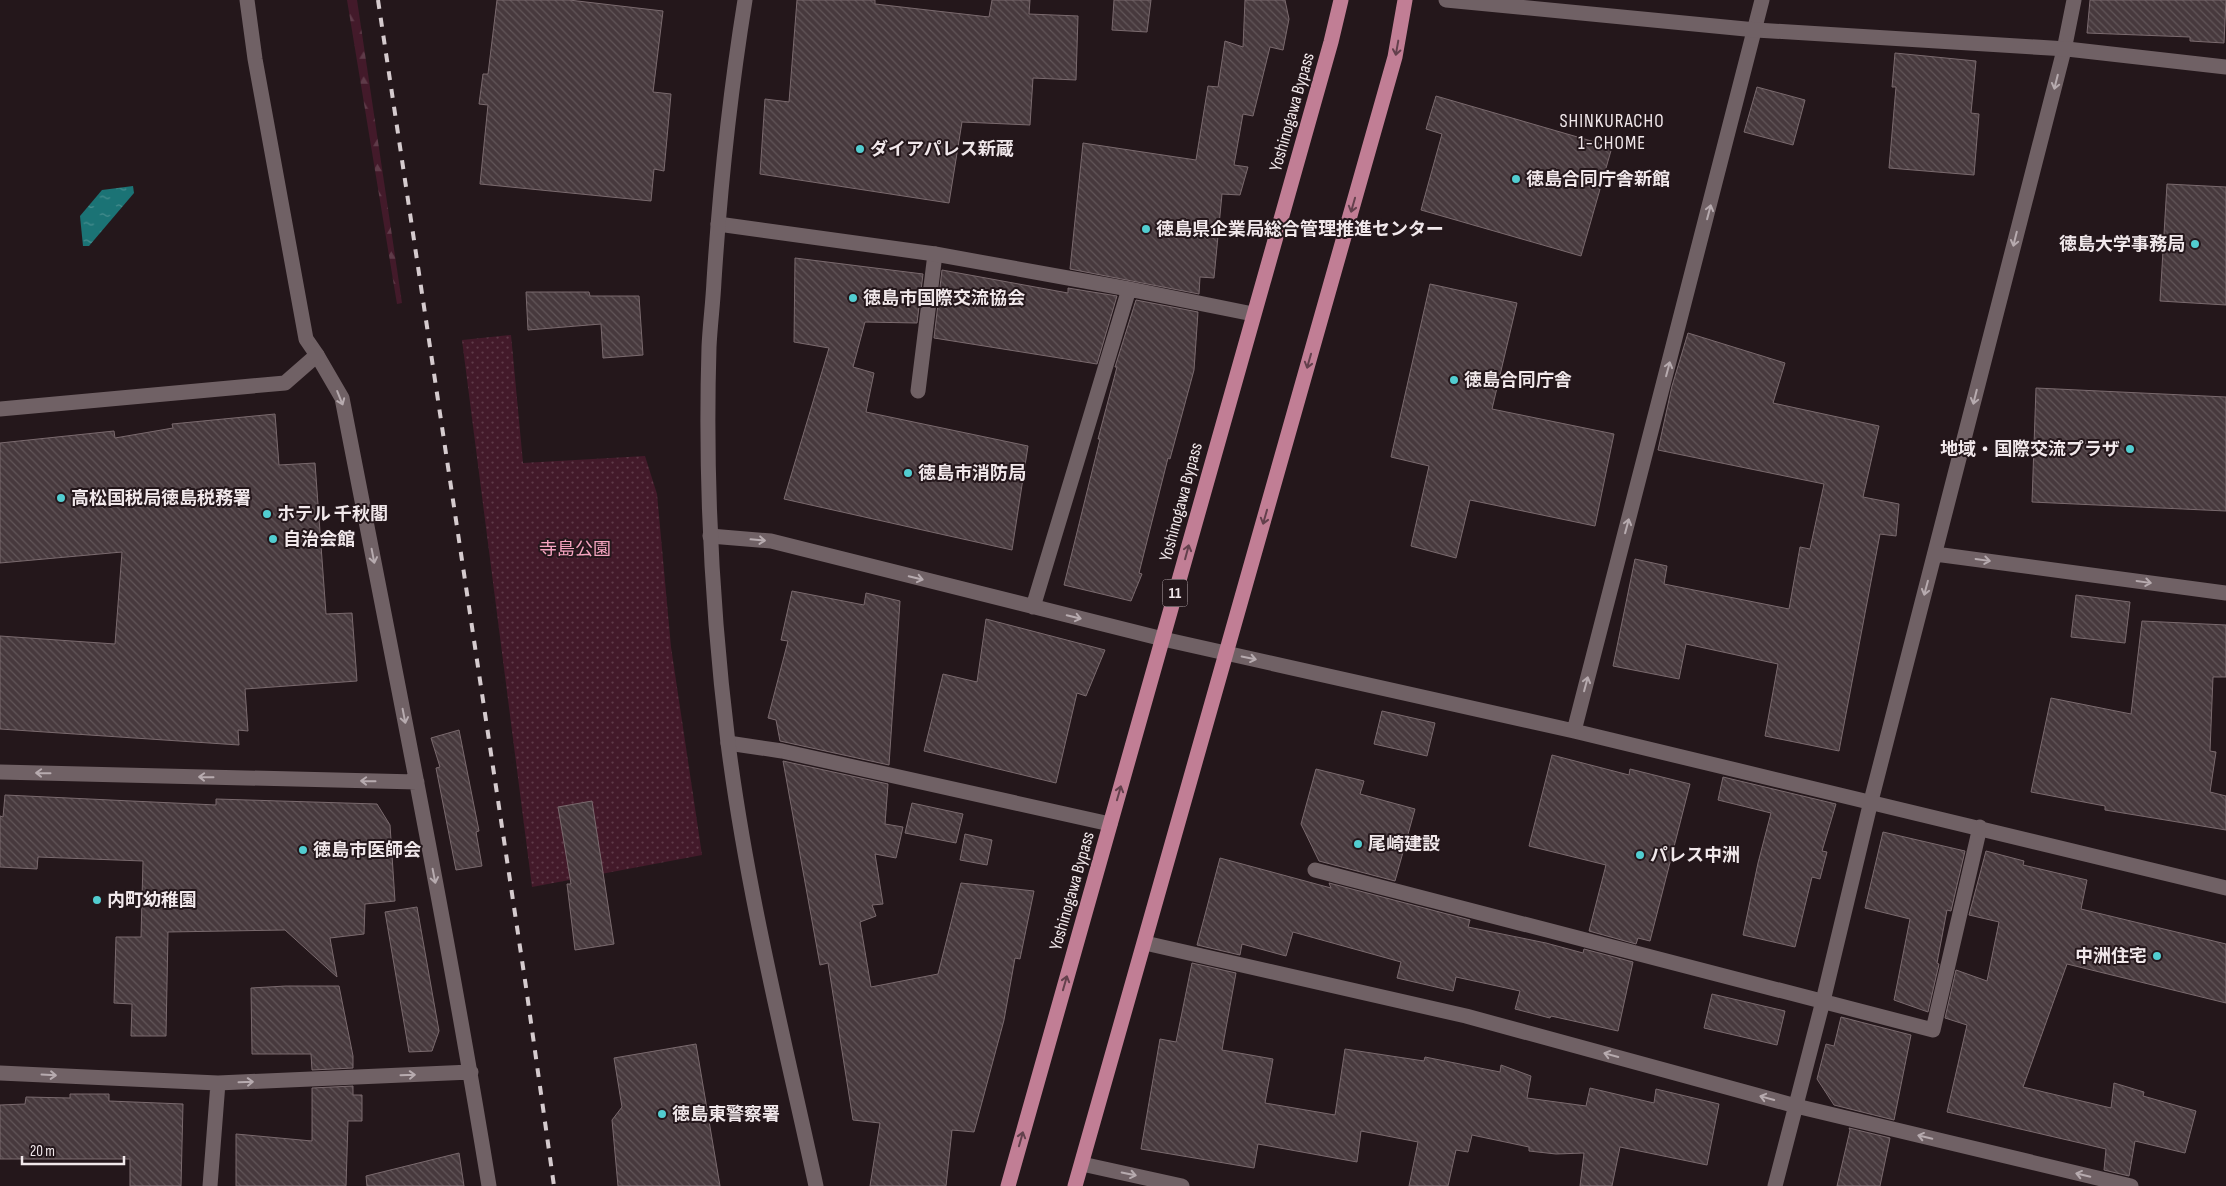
<svg xmlns="http://www.w3.org/2000/svg" width="2226" height="1186" viewBox="0 0 2226 1186" font-family="'Sofia Sans Condensed','Noto Sans JP',sans-serif">
  <style>
    .forest { fill: url(#forest-firs) }
    .park { fill: url(#park-dots) }
    .water { fill: url(#water-ripples) }
    .building { fill: url(#building-back-hatch); stroke: #7a6a6e }
    .lines { fill: none; stroke-linecap: round; stroke-linejoin: round }
    .service { stroke: #706165; stroke-width: 15 }
    .minor { stroke: #706165; stroke-width: 15 }
    .tertiary { stroke: #706165; stroke-width: 15 }
    .trunk { stroke: #c17e95; stroke-width: 15 }
    .rail { stroke: #d5cbce; stroke-width: 4; stroke-dasharray: 9 9; stroke-linecap: butt }
    .oneway { stroke: #63404c }
    .oneway2 { stroke: #b7abaf }
    .poi-dot { fill: #52cdd0; stroke: #24171b; stroke-width: 2 }
    .labels { text-anchor: middle; dominant-baseline: central; stroke-width: 4; stroke-linejoin: round; paint-order: stroke }
    .shield { fill: #24171b; stroke: #b4a9ad; stroke-width: 1 }
    .shield-label { font-size: 16px; font-weight: bold; fill: #f1e8eb }
    .street-label { font-size: 18px; fill: #f1e8eb; stroke: #24171b }
    .poi-label { font-size: 18px; font-weight: bold; fill: #f1e8eb; stroke: #24171b; text-anchor: start }
    .park-label { font-size: 18px; fill: #f6a4c0; stroke: #24171b }
    .neighbourhood-label { font-size: 19px; letter-spacing: 1px; fill: #f1e8eb; stroke: #24171b }
  </style>
  <defs>
    <pattern id="forest-firs" width="22" height="20" patternUnits="userSpaceOnUse" patternTransform="scale(1.25)"><rect width="22" height="20" fill="#431a2a"/><path d="M5 1l3.5 6h-7zM16 11l3.5 6h-7z" fill="#5f3b49"/></pattern>
    <pattern id="park-dots" width="8" height="8" patternUnits="userSpaceOnUse" patternTransform="scale(1.25)"><rect width="8" height="8" fill="#431a2a"/><path d="M2 2h.1M6 6h.1" fill="none" stroke="#5f3b49" stroke-width="1.8" stroke-linecap="round"/></pattern>
    <pattern id="water-ripples" width="26" height="14" patternUnits="userSpaceOnUse" patternTransform="scale(1.25)"><rect width="26" height="14" fill="#1b7375"/><path d="M2 4q2-2 4 0t4 0M15 11q2-2 4 0t4 0" fill="none" stroke="#488e8f"/></pattern>
    <pattern id="building-back-hatch" width="6" height="6" patternUnits="userSpaceOnUse" patternTransform="scale(1.25)"><rect width="6" height="6" fill="#47393d"/><path d="M-1 5l2 2M0 0l6 6M5-1l2 2" fill="none" stroke="#625659"/></pattern>
  </defs>
  <rect width="100%" height="100%" fill="#24171b"/>
  <path class="forest" d="M347,0H357L402,303L397,304Z"/>
  <path class="park" d="M511,335L523,463L645,456L657,494L671,647L702,855L532,887L462,340Z"/>
  <path class="water" d="M133,186L134,193L89,246H83L80,216L102,190Z"/>
  <path class="building" d="M497,0H569L663,11L653,92L671,94L664,171L654,169L651,201L480,184L488,105L479,104L483,74H488Z
    M797,0H875V4L989,17L992,0H1030L1029,14L1078,16L1076,80L1033,78L1030,125L962,122L949,203L760,174L765,99L789,102Z
    M1114,0H1151L1147,32L1112,30Z
    M1245,0H1285L1289,19L1283,50L1270,47L1253,116L1243,114L1234,165L1248,167L1240,195L1222,194L1214,278L1200,277L1199,294L1070,269L1083,143L1196,160L1208,86L1218,87L1225,41L1243,47Z
    M2090,0H2226L2224,43L2190,41V37L2087,33Z
    M1895,53L1976,61L1971,113L1979,114L1974,175L1889,168L1896,87H1892Z
    M1757,87L1805,100L1793,145L1744,132Z
    M1436,96L1612,147L1581,256L1421,210L1442,134L1426,129Z
    M2167,184L2226,187V305L2160,301Z
    M795,258L923,274L917,323L865,322L853,367L874,373L866,412L1028,446L1012,550L784,499L829,348L794,342Z
    M942,270L1068,293V288L1117,296L1097,364L934,338Z
    M1430,284L1517,303L1492,409L1614,434L1595,526L1470,500L1456,558L1411,546L1429,466L1391,457Z
    M526,292H589L590,296H639L643,355L603,358L601,324L528,330Z
    M1136,300L1198,312L1194,370L1170,459L1168,458L1139,573L1142,574L1131,601L1064,585L1100,439H1098L1117,367H1115Z
    M1688,333L1785,363L1773,403L1879,426L1863,497L1899,504L1896,536L1880,534L1839,751L1765,736L1778,664L1686,644L1679,679L1613,666L1635,559L1667,566L1664,584L1789,609L1800,547L1810,549L1824,484L1658,450L1672,386Z
    M2036,388L2226,397V511L2032,502Z
    M275,414L279,465L315,463L326,614L352,613L357,681L245,689L248,731L238,730L239,745L0,729V636L115,644L122,552L0,563V443L114,431L115,438L173,428L172,424Z
    M792,591L864,605L866,593L900,601L889,765L780,741L776,720L768,718L788,641L781,640Z
    M2076,595L2130,602L2125,643L2071,637Z
    M986,619L1105,650L1086,696L1077,693L1056,783L924,751L943,674L977,682Z
    M2142,621L2226,625V677H2213L2210,751L2216,752L2210,792L2226,796V830L2105,810V806L2031,792L2051,698L2131,714Z
    M1382,711L1435,723L1427,756L1374,744Z
    M459,730L479,831L476,832L482,866L456,870L436,768L440,767L431,738Z
    M1552,755L1629,775L1630,769L1690,784L1650,941L1638,938L1636,944L1589,931L1606,865L1529,846Z
    M783,761L888,784L885,824L903,827L896,858L875,854L883,904L872,905L876,916L860,922L871,987L938,974L961,883L1034,891L1020,959L1015,958L1004,1020L974,1132L952,1130L946,1186H870L880,1123L853,1120L828,963L820,965Z
    M1316,769L1364,781L1360,794L1415,809L1395,881L1319,861L1301,824Z
    M1723,777L1836,804L1822,851L1827,852L1820,879L1812,877L1795,947L1743,935L1758,863L1771,813L1718,800Z
    M5,795L216,805V799L377,804L390,825L395,901L365,904L364,934L330,938L337,977L285,930L168,932L166,1036H131L132,1004L114,1003L116,937H141L143,861L38,857L37,869L0,867V816L3,817Z
    M592,801L614,944L575,950L567,884H571L558,807Z
    M912,803L963,814L956,843L905,833Z
    M1883,832L1965,851L1951,911L1947,910L1937,963L1939,964L1928,1012L1894,1000L1910,919L1865,908Z
    M965,834L992,840L987,865L960,860Z
    M1986,851L2024,861L2023,865L2087,880L2081,909L2226,944V1003L2067,964L2023,1087L2111,1108L2114,1083L2144,1092L2143,1096L2196,1111L2185,1153L2135,1141L2129,1176L2104,1170L2106,1149L1947,1112L1967,1025L1945,1018L1956,970L1987,981L1999,922L1969,915Z
    M1220,858L1331,888L1329,883L1470,920L1468,927L1546,943L1583,953L1584,949L1633,962L1618,1031L1551,1016L1550,1018L1515,1009L1520,991L1456,977L1453,991L1397,978L1401,962L1293,932L1286,956L1242,944L1240,955L1197,945Z
    M417,907L439,1031L432,1051L409,1052L385,912Z
    M1192,963L1236,973L1222,1050L1273,1059L1265,1103L1335,1115L1345,1049L1424,1061L1425,1057L1500,1072L1501,1065L1531,1076L1527,1098L1586,1106L1590,1088L1654,1103L1656,1089L1719,1104L1707,1165L1620,1147L1612,1186H1580L1584,1153L1556,1154L1529,1151V1147L1472,1135L1468,1152L1456,1150L1448,1186H1409L1418,1142L1361,1131L1357,1162L1258,1144L1254,1168L1141,1149L1160,1039L1176,1042Z
    M286,986H339L353,1056V1068L312,1070L311,1054H252L251,988Z
    M1712,994L1785,1011L1777,1045L1704,1028Z
    M1841,1017L1911,1035L1894,1120L1834,1105L1817,1079L1826,1044L1834,1046Z
    M696,1044L720,1186H618L612,1120L622,1107L614,1058Z
    M353,1086V1095H362V1121H348L346,1186H236V1134L312,1141V1088Z
    M70,1094H109V1101L183,1104L181,1186H130V1159H0V1105L25,1104L26,1097L70,1098Z
    M1849,1128L1890,1138L1880,1186H1837L1850,1130Z
    M459,1153L464,1186H367L366,1176Z"/>
  <g class="lines">
    <path class="service" d="M918,391L935,254"/>
    <path class="minor" d="M718,224L935,254L1129,289L1253,314
      M317,355L342,398C393,661 446,922 489,1186
      M710,536L771,541L1163,639L1574,731L2226,888
      M1935,554L2226,593
      M1033,607L1129,289
      M1574,731L1762,0
      M728,743L782,751L1110,824
      M0,772L417,782
      M1315,870L1933,1030L1980,827
      M1145,943L1466,1016L1796,1106L2131,1186
      M0,1073L218,1083L471,1072
      M1082,1164L1182,1186
      M210,1186L218,1083
      M1775,1186L1823,1001L1871,801L2064,50L2074,0"/>
    <path class="tertiary" d="M745,0C730,93 720,187 714,281C713,303 710,325 709,347C705,479 712,612 728,743C747,892 784,1039 816,1186
      M1446,0L1756,30L2067,49L2226,67
      M0,409L285,383L317,355L306,339L255,59L247,0"/>
    <path class="trunk" d="M1008,1186L1331,42L1341,0
      M1075,1186L1395,57L1405,0"/>
    <path class="rail" d="M378,0L526,987L554,1186"/>
  </g>
  <defs><path id="oneway-shaft" d="M-6 0H5M1.5-3L5.5 0L1.5 3" fill="none" stroke-width="1.6" stroke-linecap="round" stroke-linejoin="round" transform="scale(1.25)"/></defs>
  <g class="oneway">
    <use href="#oneway-shaft" transform="translate(1397 48) rotate(100)"/>
    <use href="#oneway-shaft" transform="translate(1353 205) rotate(106)"/>
    <use href="#oneway-shaft" transform="translate(1309 361) rotate(106)"/>
    <use href="#oneway-shaft" transform="translate(1265 517) rotate(106)"/>
    <use href="#oneway-shaft" transform="translate(1187 552) rotate(-75)"/>
    <use href="#oneway-shaft" transform="translate(1119 793) rotate(-74)"/>
    <use href="#oneway-shaft" transform="translate(1065 983) rotate(-74)"/>
    <use href="#oneway-shaft" transform="translate(1021 1139) rotate(-74)"/>
  </g>
  <g class="oneway2">
    <use href="#oneway-shaft" transform="translate(2056 82) rotate(104)"/>
    <use href="#oneway-shaft" transform="translate(1709 212) rotate(-75)"/>
    <use href="#oneway-shaft" transform="translate(2015 239) rotate(104)"/>
    <use href="#oneway-shaft" transform="translate(1668 369) rotate(-75)"/>
    <use href="#oneway-shaft" transform="translate(1975 397) rotate(104)"/>
    <use href="#oneway-shaft" transform="translate(340 398) rotate(68)"/>
    <use href="#oneway-shaft" transform="translate(1627 526) rotate(-75)"/>
    <use href="#oneway-shaft" transform="translate(758 540) rotate(5)"/>
    <use href="#oneway-shaft" transform="translate(373 556) rotate(79)"/>
    <use href="#oneway-shaft" transform="translate(1983 560) rotate(8)"/>
    <use href="#oneway-shaft" transform="translate(916 578) rotate(14)"/>
    <use href="#oneway-shaft" transform="translate(2144 582) rotate(8)"/>
    <use href="#oneway-shaft" transform="translate(1926 588) rotate(105)"/>
    <use href="#oneway-shaft" transform="translate(1074 617) rotate(14)"/>
    <use href="#oneway-shaft" transform="translate(1249 658) rotate(12)"/>
    <use href="#oneway-shaft" transform="translate(1586 684) rotate(-75)"/>
    <use href="#oneway-shaft" transform="translate(404 716) rotate(79)"/>
    <use href="#oneway-shaft" transform="translate(43 773) rotate(-179)"/>
    <use href="#oneway-shaft" transform="translate(206 777) rotate(-179)"/>
    <use href="#oneway-shaft" transform="translate(368 781) rotate(-179)"/>
    <use href="#oneway-shaft" transform="translate(434 876) rotate(79)"/>
    <use href="#oneway-shaft" transform="translate(1611 1055) rotate(-165)"/>
    <use href="#oneway-shaft" transform="translate(49 1075) rotate(3)"/>
    <use href="#oneway-shaft" transform="translate(408 1075) rotate(-2)"/>
    <use href="#oneway-shaft" transform="translate(246 1082) rotate(-2)"/>
    <use href="#oneway-shaft" transform="translate(1767 1098) rotate(-165)"/>
    <use href="#oneway-shaft" transform="translate(1925 1137) rotate(-167)"/>
    <use href="#oneway-shaft" transform="translate(1129 1174) rotate(12)"/>
    <use href="#oneway-shaft" transform="translate(2083 1175) rotate(-167)"/>
  </g>
  <g class="poi-dot">
    <circle cx="860" cy="149" r="5"/>
    <circle cx="1516" cy="179" r="5"/>
    <circle cx="1146" cy="229" r="5"/>
    <circle cx="2195" cy="244" r="5"/>
    <circle cx="853" cy="298" r="5"/>
    <circle cx="1454" cy="380" r="5"/>
    <circle cx="2130" cy="449" r="5"/>
    <circle cx="908" cy="473" r="5"/>
    <circle cx="61" cy="498" r="5"/>
    <circle cx="267" cy="514" r="5"/>
    <circle cx="273" cy="539" r="5"/>
    <circle cx="1358" cy="844" r="5"/>
    <circle cx="303" cy="850" r="5"/>
    <circle cx="1640" cy="855" r="5"/>
    <circle cx="97" cy="900" r="5"/>
    <circle cx="2157" cy="956" r="5"/>
    <circle cx="662" cy="1114" r="5"/>
  </g>
  <g class="labels">
    <rect class="shield" x="1162.5" y="579.5" width="25" height="27" rx="4"/>
    <g class="shield-label">
      <text x="1175" y="593">11</text>
    </g>
    <g class="street-label">
      <text transform="translate(1292 112) rotate(-74)">Yoshinogawa Bypass</text>
      <text transform="translate(1181 502) rotate(-75)">Yoshinogawa Bypass</text>
      <text transform="translate(1072 891) rotate(-74)">Yoshinogawa Bypass</text>
    </g>
    <g class="poi-label">
      <text x="870" y="149">ダイアパレス新蔵</text>
      <text x="1526" y="179">徳島合同庁舎新館</text>
      <text x="1156" y="229">徳島県企業局総合管理推進センター</text>
      <text x="2185" y="244" text-anchor="end">徳島大学事務局</text>
      <text x="863" y="298">徳島市国際交流協会</text>
      <text x="1464" y="380">徳島合同庁舎</text>
      <text x="2120" y="449" text-anchor="end">地域・国際交流プラザ</text>
      <text x="918" y="473">徳島市消防局</text>
      <text x="71" y="498">高松国税局徳島税務署</text>
      <text x="277" y="514">ホテル 千秋閣</text>
      <text x="283" y="539">自治会館</text>
      <text x="1368" y="844">尾崎建設</text>
      <text x="313" y="850">徳島市医師会</text>
      <text x="1650" y="855">パレス中洲</text>
      <text x="107" y="900">内町幼稚園</text>
      <text x="2147" y="956" text-anchor="end">中洲住宅</text>
      <text x="672" y="1114">徳島東警察署</text>
    </g>
    <g class="park-label">
      <text x="575" y="549">寺島公園</text>
    </g>
    <g class="neighbourhood-label">
      <text x="1612" y="121">SHINKURACHO<tspan x="1612" dy="22">1-CHOME</tspan></text>
    </g>
  </g>
  <path d="M22 1156v8h102v-8" fill="none" stroke="#f1e8eb" stroke-width="2.5"/>
  <text x="30" y="1156" font-size="15" fill="#f1e8eb" stroke="#24171b" stroke-width="4" paint-order="stroke">20 m</text>
</svg>
